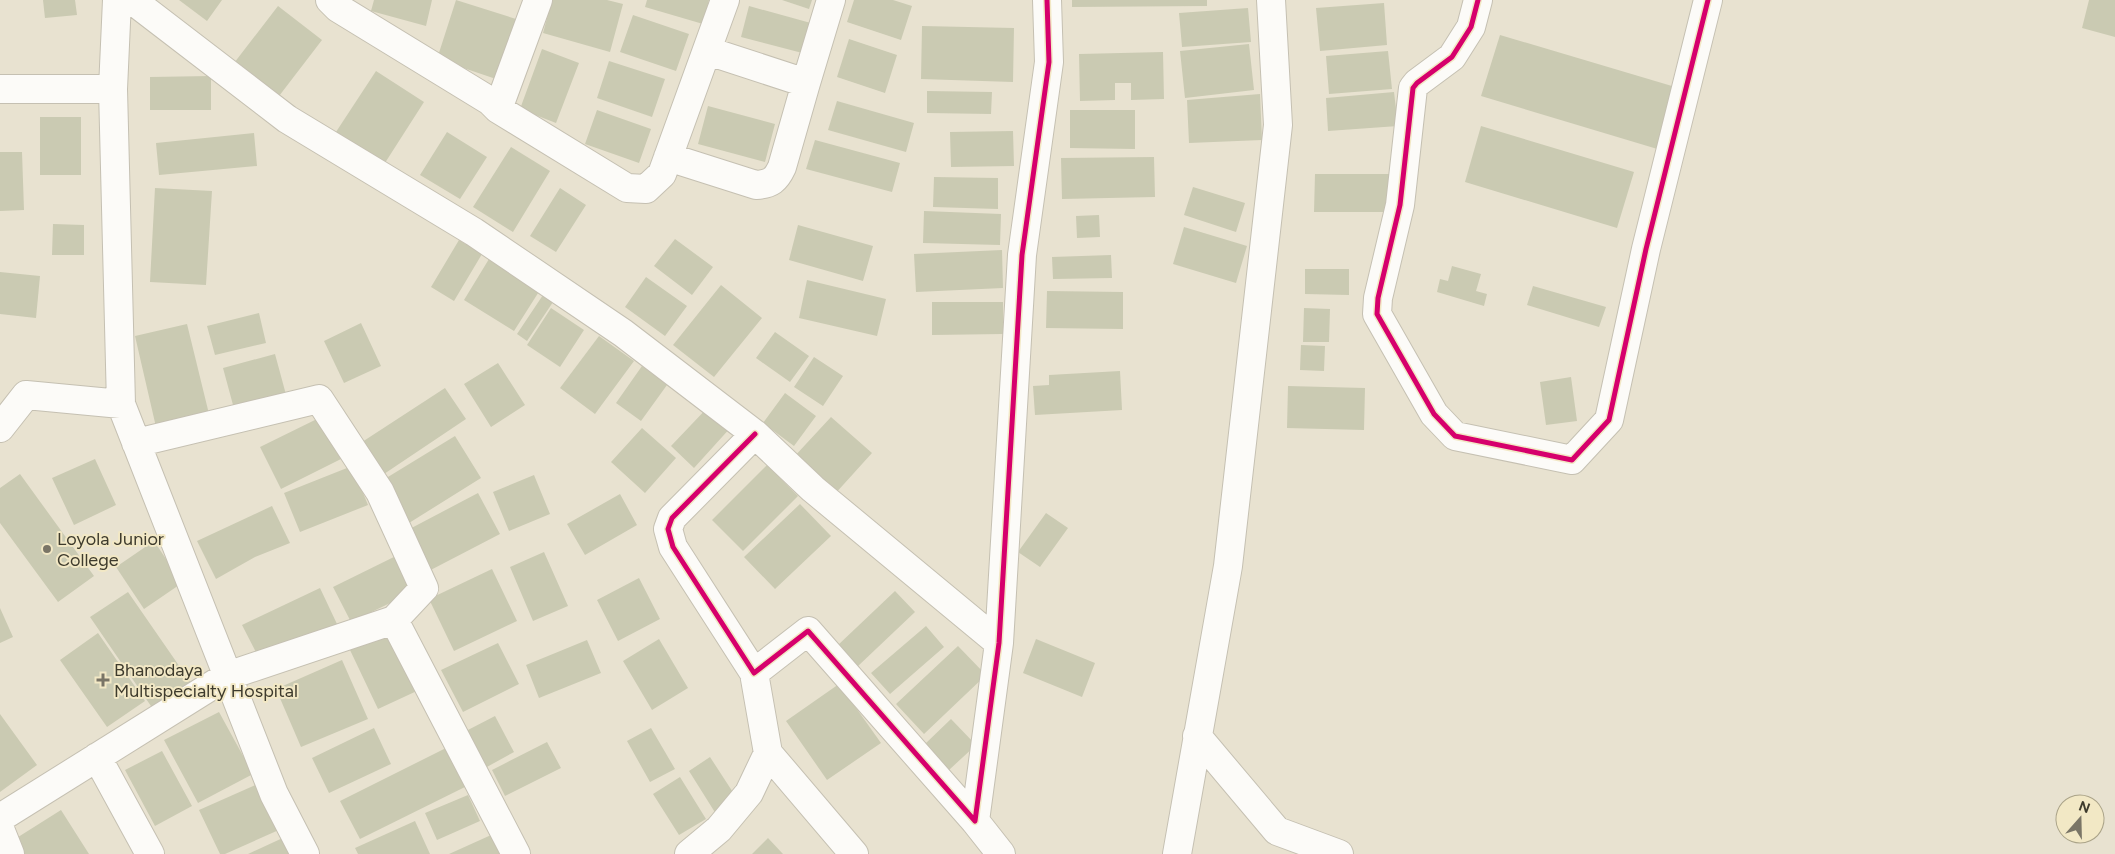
<svg xmlns="http://www.w3.org/2000/svg" width="2115" height="854" viewBox="0 0 2115 854" font-family="Figtree,sans-serif">
  <style>
    .building { fill: #cacab2 }
    .lines { fill: none; stroke-linecap: round; stroke-linejoin: round }
    .minor-casing { stroke: #c5c0b2; stroke-width: 30 }
    .minor { stroke: #fcfbf8; stroke-width: 28 }
    .cycleway-casing { stroke: #f2e8c5; stroke-width: 8 }
    .cycleway { stroke: #d6006c; stroke-width: 5 }
    .poi-dot { fill: #7a7566; stroke: #f2e8c5; stroke-width: 2 }
    .labels { text-anchor: middle; dominant-baseline: central; stroke-width: 4; stroke-linejoin: round; paint-order: stroke }
    .poi-label { font-size: 18px; fill: #3e3b2d; stroke: #f2e8c5; text-anchor: start }
  </style>
  <rect width="100%" height="100%" fill="#e8e2d0"/>
  <path class="building" d="M43,0H75L77,15L45,18Z
    M179,0H222L207,21Z
    M374,0H432L426,26L371,11Z
    M456,0L516,19L496,79L437,59Z
    M552,0H607L623,4L610,52L543,33Z
    M647,0H709L703,24L645,7Z
    M782,0H812L809,9Z
    M854,0H893L912,6L901,40L847,22Z
    M1072,0H1207V6L1072,7Z
    M2089,0H2115V37L2082,28Z
    M1384,3L1387,45L1320,51L1316,8Z
    M278,6L322,40L276,100L231,67Z
    M749,6L818,25L810,55L741,37Z
    M1248,8L1251,42L1182,47L1179,13Z
    M633,15L689,34L676,71L620,52Z
    M922,26L1014,28L1013,82L921,79Z
    M1500,35L1682,89L1664,151L1481,96Z
    M849,39L897,55L885,93L837,77Z
    M1249,44L1254,90L1185,98L1180,51Z
    M542,49L579,63L556,123L520,109Z
    M1388,51L1392,89L1329,94L1326,56Z
    M1163,52L1164,99L1131,100V83H1115V100L1080,101L1079,54Z
    M609,61L665,79L652,117L597,98Z
    M376,71L424,102L383,166L334,135Z
    M211,76V110H150V77Z
    M927,91L992,92L991,114L927,113Z
    M1394,92L1398,126L1328,131L1326,98Z
    M1260,94L1262,140L1189,143L1187,100Z
    M837,101L914,123L906,152L828,130Z
    M708,106L775,124L765,162L698,144Z
    M597,110L651,129L639,163L585,144Z
    M1070,110H1135V149L1070,148Z
    M40,117H81V175H40Z
    M1481,126L1634,172L1617,228L1465,182Z
    M1013,131L1014,166L951,167L950,132Z
    M447,132L487,157L460,199L420,175Z
    M254,133L257,166L159,175L156,143Z
    M815,140L900,163L892,192L806,169Z
    M511,147L550,171L513,232L473,207Z
    M0,152H22L24,210L0,211Z
    M1154,157L1155,197L1062,199L1061,158Z
    M1315,174H1393V212H1314Z
    M934,177L998,178V209L933,207Z
    M1193,187L1245,203L1236,232L1184,215Z
    M155,188L212,191L206,285L150,282Z
    M560,188L586,205L556,252L530,236Z
    M924,211L1001,214L1000,245L923,243Z
    M1099,215L1100,237L1077,238L1076,216Z
    M53,224L84,225V255H52Z
    M798,225L873,246L863,281L789,260Z
    M1184,227L1247,246L1236,283L1173,264Z
    M675,239L713,267L692,295L654,266Z
    M459,240L482,254L454,301L431,287Z
    M1002,250L1003,288L916,292L914,254Z
    M1111,255L1112,278L1053,279L1052,257Z
    M489,259L540,290L514,331L464,300Z
    M1452,266L1481,274L1476,291L1487,294L1484,306L1437,292L1440,279L1448,281Z
    M1305,269H1349V295L1305,294Z
    M0,272L40,276L36,318L0,314Z
    M646,277L687,306L665,336L625,307Z
    M807,280L886,299L877,336L799,318Z
    M721,285L762,318L714,377L673,345Z
    M1533,286L1606,307L1599,327L1527,305Z
    M547,289L557,296L527,341L517,334Z
    M1047,291L1123,292V329L1046,328Z
    M932,302H1003V334L932,335Z
    M551,308L584,330L560,367L527,345Z
    M1304,308L1330,309L1329,342H1303Z
    M259,313L266,343L215,355L207,326Z
    M361,323L381,366L344,383L324,341Z
    M187,324L209,414L156,427L135,336Z
    M775,332L809,356L790,382L756,358Z
    M599,336L634,361L595,414L560,388Z
    M1301,345L1325,346L1324,371L1300,370Z
    M275,354L288,402L236,416L223,368Z
    M814,357L843,376L823,406L794,387Z
    M498,363L525,405L491,427L464,384Z
    M642,366L667,385L641,421L616,403Z
    M1120,371L1122,410L1035,415L1033,386L1049,385V375Z
    M1571,377L1577,421L1546,425L1540,382Z
    M1288,386L1365,388L1364,430L1287,428Z
    M445,388L466,419L381,476L359,444Z
    M785,393L816,416L794,446L763,423Z
    M710,405L732,426L694,468L671,446Z
    M321,417L341,459L281,489L260,447Z
    M831,417L872,453L834,495L793,458Z
    M642,428L676,458L645,493L611,462Z
    M455,436L481,478L409,523L383,480Z
    M95,459L116,505L74,525L52,478Z
    M767,465L798,496L743,551L712,520Z
    M352,466L368,505L300,532L284,493Z
    M20,474L94,576L58,602L0,523V488Z
    M534,475L550,514L509,531L493,492Z
    M478,493L500,534L423,574L402,533Z
    M620,494L637,525L585,555L567,524Z
    M800,504L831,536L775,589L744,557Z
    M272,506L290,543L255,557L216,579L197,541Z
    M1046,513L1068,528L1040,567L1018,552Z
    M154,541L182,583L144,609L116,567Z
    M544,552L568,606L533,621L510,567Z
    M402,553L419,589L351,622L333,587Z
    M492,569L517,621L454,651L429,599Z
    M639,578L660,619L618,641L597,600Z
    M320,588L337,624L260,660L242,625Z
    M895,591L915,612L857,667L837,646Z
    M128,592L191,683L153,709L90,617Z
    M0,608L13,637L0,643Z
    M926,626L944,647L890,694L871,673Z
    M392,631L419,690L378,709L350,650Z
    M98,633L145,701L107,727L60,660Z
    M659,639L688,688L652,710L623,661Z
    M1036,639L1095,663L1082,697L1023,673Z
    M587,640L601,673L539,698L526,665Z
    M498,643L519,684L463,712L441,670Z
    M958,646L986,675L924,734L896,704Z
    M342,660L368,719L301,747L276,689Z
    M839,684L881,743L827,780L786,721Z
    M219,712L253,774L198,803L164,740Z
    M0,714L37,765L0,792Z
    M495,716L514,752L485,768L466,731Z
    M951,719L976,745L949,770L925,744Z
    M374,728L391,764L329,793L312,758Z
    M651,728L675,769L650,782L627,741Z
    M547,742L561,768L505,796L492,770Z
    M452,745L471,784L360,839L340,801Z
    M162,751L192,806L155,826L125,770Z
    M710,757L738,800L716,814L689,771Z
    M680,777L706,819L679,835L653,794Z
    M260,783L281,829L225,854H220L199,810Z
    M468,795L480,821L437,840L425,813Z
    M61,810L89,854H25L15,839Z
    M415,821L430,854H358L355,848Z
    M500,831L510,854H449Z
    M287,836L296,854H248Z
    M768,838L783,854H752Z"/>
  <g class="lines">
    <defs>
      <path id="minor" d="M117,0L113,89L121,404L274,794L305,854
        M132,0L287,119L474,232L623,333L755,434L813,489L999,643
        M330,0L338,8L490,101L498,109L538,0
        M1478,0L1471,27L1452,57L1417,83L1413,88L1400,205L1378,298L1377,314L1434,414L1455,436L1572,460L1609,420L1646,249L1708,0
        M708,51L806,83L831,0
        M0,89H113
        M498,109L627,188L646,189L662,174L725,0
        M668,157L756,185C771,184 776,180 782,167L806,83
        M0,428L26,395L121,404
        M755,434L672,518L668,529L673,547L754,673L808,631L975,821L999,643L1022,255L1049,62L1047,0
        M136,443L319,399L380,492L424,588L394,620L516,854
        M1197,736L1277,831L1339,854
        M768,753L854,854
        M97,757L150,854
        M0,818L227,676L394,620
        M975,821L1001,854
        M0,829L10,854
        M689,854L719,829L749,793L768,753L754,673
        M1177,854L1228,566L1278,125L1271,0"/>
    </defs>
    <use href="#minor" class="minor-casing"/>
    <use href="#minor" class="minor"/>
    <defs>
      <path id="cycleway" d="M1478,0L1471,27L1452,57L1417,83L1413,88L1400,205L1378,298L1377,314L1434,414L1455,436L1572,460L1609,420L1646,249L1708,0
        M755,434L672,518L668,529L673,547L754,673L808,631L975,821L999,643L1022,255L1049,62L1047,0"/>
    </defs>
    <use href="#cycleway" class="cycleway-casing"/>
    <use href="#cycleway" class="cycleway"/>
  </g>
  <g class="poi-dot">
    <circle cx="47" cy="549" r="5"/>
    <path d="M100.5 672.5h5v5h5v5h-5v5h-5v-5h-5v-5h5z"/>
  </g>
  <g class="labels">
    <g class="poi-label">
      <text x="57" y="539">Loyola Junior<tspan x="57" dy="21">College</tspan></text>
      <text x="114" y="670">Bhanodaya<tspan x="114" dy="21">Multispecialty Hospital</tspan></text>
    </g>
  </g>
  <g transform="translate(2080 819) rotate(20)"><circle r="24" fill="#f2e8c5" stroke="#aaa388"/>
  <path d="M0-4L9 19L0 12L-9 19Z" fill="#7a7566"/>
  <text y="-8" font-size="14" font-weight="bold" text-anchor="middle" fill="#3e3b2d">N</text>
  </g>
</svg>
